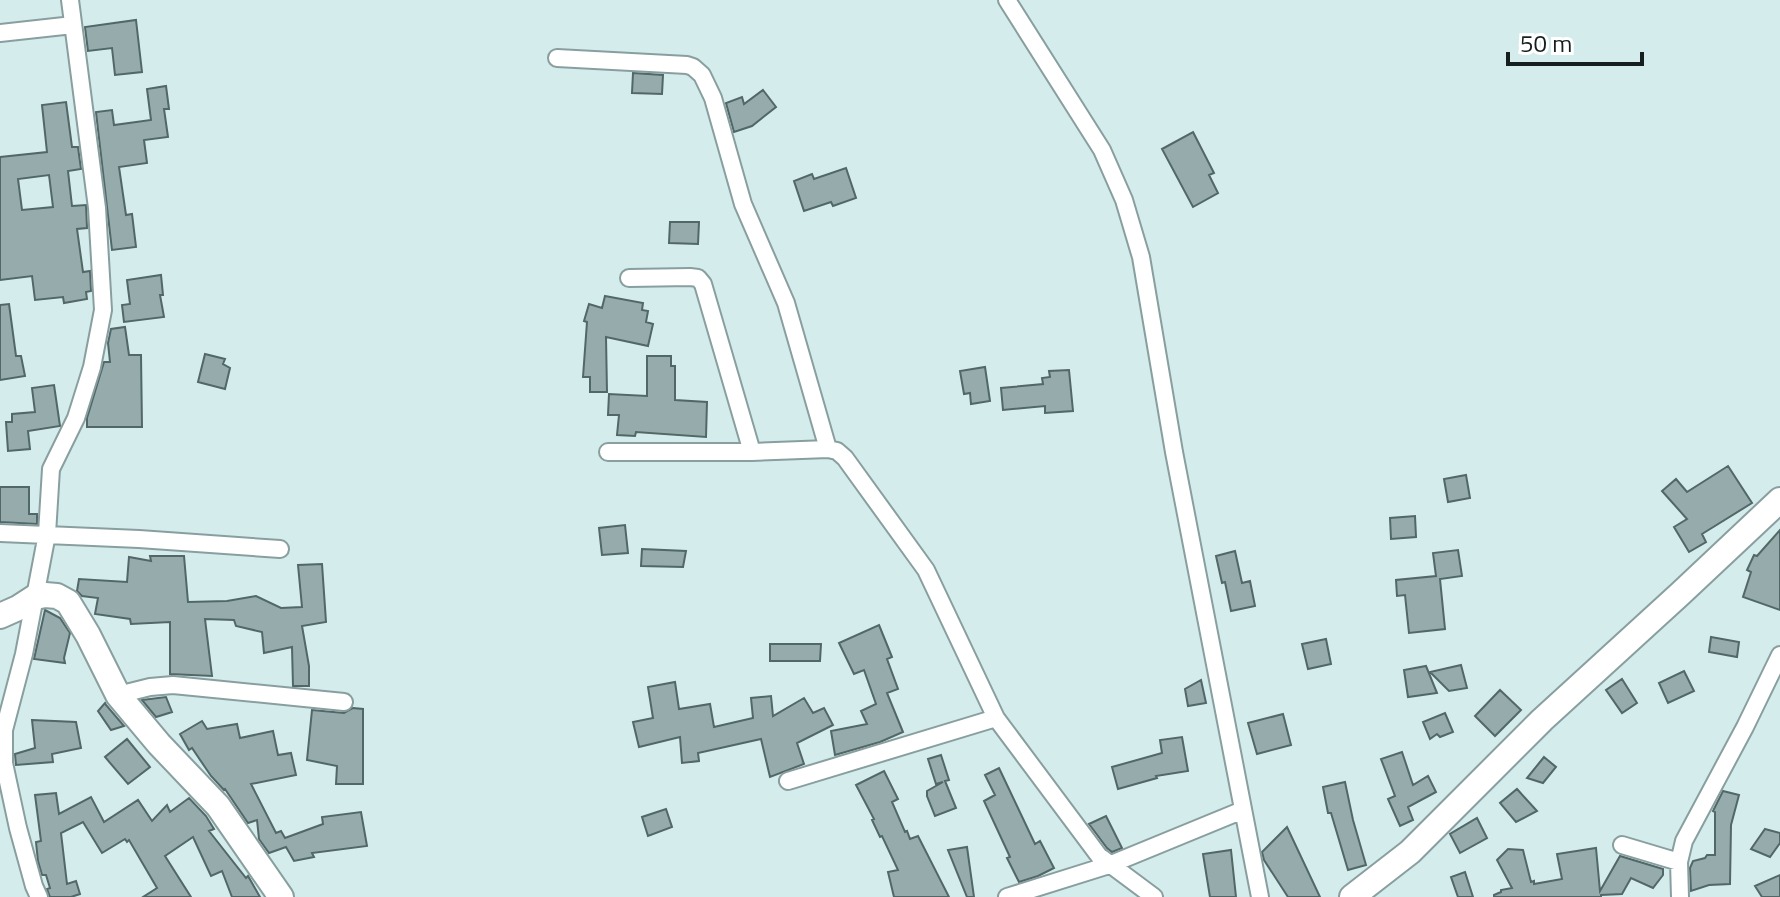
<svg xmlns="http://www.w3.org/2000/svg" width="1780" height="897" viewBox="0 0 1780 897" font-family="'Titillium Web',sans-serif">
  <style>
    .building { fill: #96acac; stroke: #526767; stroke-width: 2; fill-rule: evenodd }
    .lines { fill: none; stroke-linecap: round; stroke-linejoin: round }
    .street-casing { stroke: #899f9f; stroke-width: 20 }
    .secondary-casing { stroke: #899f9f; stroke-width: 28 }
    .street { stroke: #fff; stroke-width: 16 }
    .secondary { stroke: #fff; stroke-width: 24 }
  </style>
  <rect width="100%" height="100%" fill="#d4ecec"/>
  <path class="building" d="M136,20L142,72L115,75L112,48L88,51L85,27Z
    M633,73L663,75L662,94L632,93Z
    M166,86L169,109H164L168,137L144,140L147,163L119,167L126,215L132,214L136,247L112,250L96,112L112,110L114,125L151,120L147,89Z
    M763,90L776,107L752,126L734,132L726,103L742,97L744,104Z
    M66,102L72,147H78L81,169L68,171L72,206L86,205L87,228L77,229L83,272L90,271L91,291L86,292L87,299L64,303L63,297L35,300L32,276L0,280V157L47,152L42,105ZM49,175L53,207L22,210L18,179Z
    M1193,132L1214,173L1209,175L1218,193L1193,207L1162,149Z
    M846,168L856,198L833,206L831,202L804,211L794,181L812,174L814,179Z
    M670,222H699L698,244L669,243Z
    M161,275L163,295H160L164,317L124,322L122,305L130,304L127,280Z
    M605,296L643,303L642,310L648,311L646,322L653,324L648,346L606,337L607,392H590V377H583L587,322L584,321L589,304L602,308Z
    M9,304L16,356H21L25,376L0,380V305Z
    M125,327L129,355H141L142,427H87V418L104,362H110L108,343L111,329Z
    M205,354L225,359L223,364L230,368L225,389L198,382Z
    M647,356H671V366H675V400L707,402L706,437L636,432L635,436L617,435L619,415H608L609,394L647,396Z
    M985,367L990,401L971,404L970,393L964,394L960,371Z
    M1069,370L1073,411L1045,413V406L1003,410L1001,388L1043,384L1042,378L1050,377L1049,371Z
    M54,385L60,426L28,431L30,449L8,451L6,422H12V414L35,412L32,388Z
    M1728,466L1752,503L1702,534L1706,542L1689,552L1674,527L1687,519L1662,491L1676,479L1687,492Z
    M1466,475L1470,498L1448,502L1444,479Z
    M0,487H29V514H37V524L0,522Z
    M1415,516L1416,537L1391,539L1390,518Z
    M625,525L628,553L602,555L599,528Z
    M1780,530V610L1743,597L1751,572L1747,570L1754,555L1757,556Z
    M642,549L686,551L683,567L641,566Z
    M1458,550L1462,576L1440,579L1445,629L1409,633L1405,595L1397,596L1396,580L1436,576L1433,553Z
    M1235,551L1242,583L1250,581L1255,606L1231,611L1225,582L1222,583L1216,556Z
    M150,556H184L188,602L227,601L256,596L281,608L302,607L298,565L322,564L326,622L302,626L309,666V686H293L292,647L264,653L262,632L236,626L234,620L205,619L212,676L170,674V622L131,624L130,619L95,614L98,598L82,596L77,591L79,579L127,582L129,557L151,561Z
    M45,610L60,618L70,633L64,658L65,663L34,659Z
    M879,625L892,657L887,659L898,689L887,693L903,732L880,742L835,755L831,731L867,724L861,711L876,704L864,670L854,674L839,643Z
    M1711,637L1739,642L1737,657L1709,652Z
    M1326,639L1331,664L1308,669L1302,644Z
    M770,644H821L820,661H770Z
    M1461,665L1467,688L1449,691L1430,672Z
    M1426,666L1437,693L1408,697L1404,670Z
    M1684,671L1694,691L1668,703L1659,683Z
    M1622,679L1637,703L1622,713L1606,690Z
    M1201,680L1206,703L1188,706L1185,689Z
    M675,682L679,709L710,704L714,727L753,718L751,698L771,696L773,716L804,698L813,713L824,708L833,725L797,743L804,764L770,777L761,739L698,753L699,761L682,763L680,737L639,747L633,722L653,718L648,687Z
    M1500,690L1521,710L1495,736L1475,716Z
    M166,697L172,712L156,717L142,700Z
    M105,703L106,705L124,726L111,730L98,711Z
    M353,708L363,709V784H336L337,766L307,760L312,710L344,713Z
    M1445,713L1453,732L1440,737L1437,734L1430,739L1423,722Z
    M1283,714L1291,745L1257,754L1248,723Z
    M32,720L76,722L81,748L52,754L53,762L16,765L15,754L35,748Z
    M202,721L207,729L237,724L240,738L273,731L278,755L291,753L296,775L251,784L276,833L281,831L285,838L323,824L322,817L361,812L367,846L312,853L314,857L294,861L286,847L269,853L259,839L257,820L248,823L225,789L224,790L211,776L192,748L189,750L180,734Z
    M1182,737L1188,771L1156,776L1157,778L1118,789L1112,767L1162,753L1160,740Z
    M127,739L150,767L128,784L105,757Z
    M1402,752L1413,785L1428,776L1436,792L1408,807L1413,820L1400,826L1388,799L1395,796L1381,759Z
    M941,755L949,780L945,781L956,808L935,816L927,796V791L943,782L936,784L928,759Z
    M1544,757L1556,767L1543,783L1527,778Z
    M999,768L1035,844L1040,841L1054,868L1038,876L1019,882L1007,858L1010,857L984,801L995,795L985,775Z
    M884,771L898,799L892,802L905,832L907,831L910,839L918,836L949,897H894L888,872L898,870L882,836L880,837L872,820L874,819L856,785Z
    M1345,782L1353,820L1366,865L1348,870L1331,813H1328L1323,787Z
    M1517,789L1537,811L1516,822L1500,803Z
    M1723,791L1739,795L1731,825L1730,884L1709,885L1691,891L1690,868L1693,861L1705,858L1707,855H1715V812L1713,811Z
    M56,793L59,814L91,797L104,822L138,800L152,821L167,805L170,812L189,798L206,816L214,829L209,831L246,878L248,876L260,897H232L222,871L211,876L193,837L165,856L191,897H143L157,888L129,840L127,842L125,839L102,853L83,822L61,833L67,884L76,881L80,894L71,897H50L47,889L50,888L46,875H42L38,861L36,842L41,841L35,795Z
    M666,809L672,827L648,836L642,817Z
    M1106,816L1122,848L1112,852L1107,848L1089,824Z
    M1477,818L1487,838L1460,853L1450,834Z
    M1287,827L1320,897H1288L1264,860L1262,852Z
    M1765,829L1780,833V843L1770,857L1751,849Z
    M967,847L974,897H967L948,850Z
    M1596,848L1600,891L1620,856L1663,869V875L1653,888L1631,878L1622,894L1601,895V897H1494V895L1501,892V890L1512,888L1497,860L1508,849L1523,850L1531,882L1534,881V884L1562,879L1557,854Z
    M1231,850L1236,897H1210L1203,854Z
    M1465,872L1473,897H1458L1451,877Z
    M1780,875V897H1762L1755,886Z"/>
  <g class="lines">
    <defs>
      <path id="street" d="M1007,0L1102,150L1124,200L1141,257L1174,452L1260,897
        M0,33L73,25
        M557,58L687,65L693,67L702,75L713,98L743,204L786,303L828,449
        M629,278L690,277L698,278L703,284L752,452
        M608,452H752L828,449L837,451L845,458L926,570L996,718L1099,856L1154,897
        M0,533L139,539L280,549
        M118,695L150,687L173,685L344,702
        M788,781L996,718
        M1622,845L1679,862
        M39,897L34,886L18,828L4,763V730L24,654L47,534L51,469L76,418L92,367L103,310L97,208L70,0
        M1007,897L1109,865L1243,810
        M1680,897L1679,862L1684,841L1745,727L1780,655"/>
      <path id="secondary" d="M0,616L18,608L35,597L45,595L57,596L68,602L88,635L118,695L159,744L218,806L281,897
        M1352,897L1410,852L1542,720L1680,594L1780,500"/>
    </defs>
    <use href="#street" class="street-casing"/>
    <use href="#secondary" class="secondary-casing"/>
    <use href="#street" class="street"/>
    <use href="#secondary" class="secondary"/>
  </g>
  <path d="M1508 52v12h134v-12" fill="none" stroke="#161e1e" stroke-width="4"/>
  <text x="1520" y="52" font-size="24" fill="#161e1e" stroke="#ffffff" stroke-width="6" paint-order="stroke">50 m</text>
</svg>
